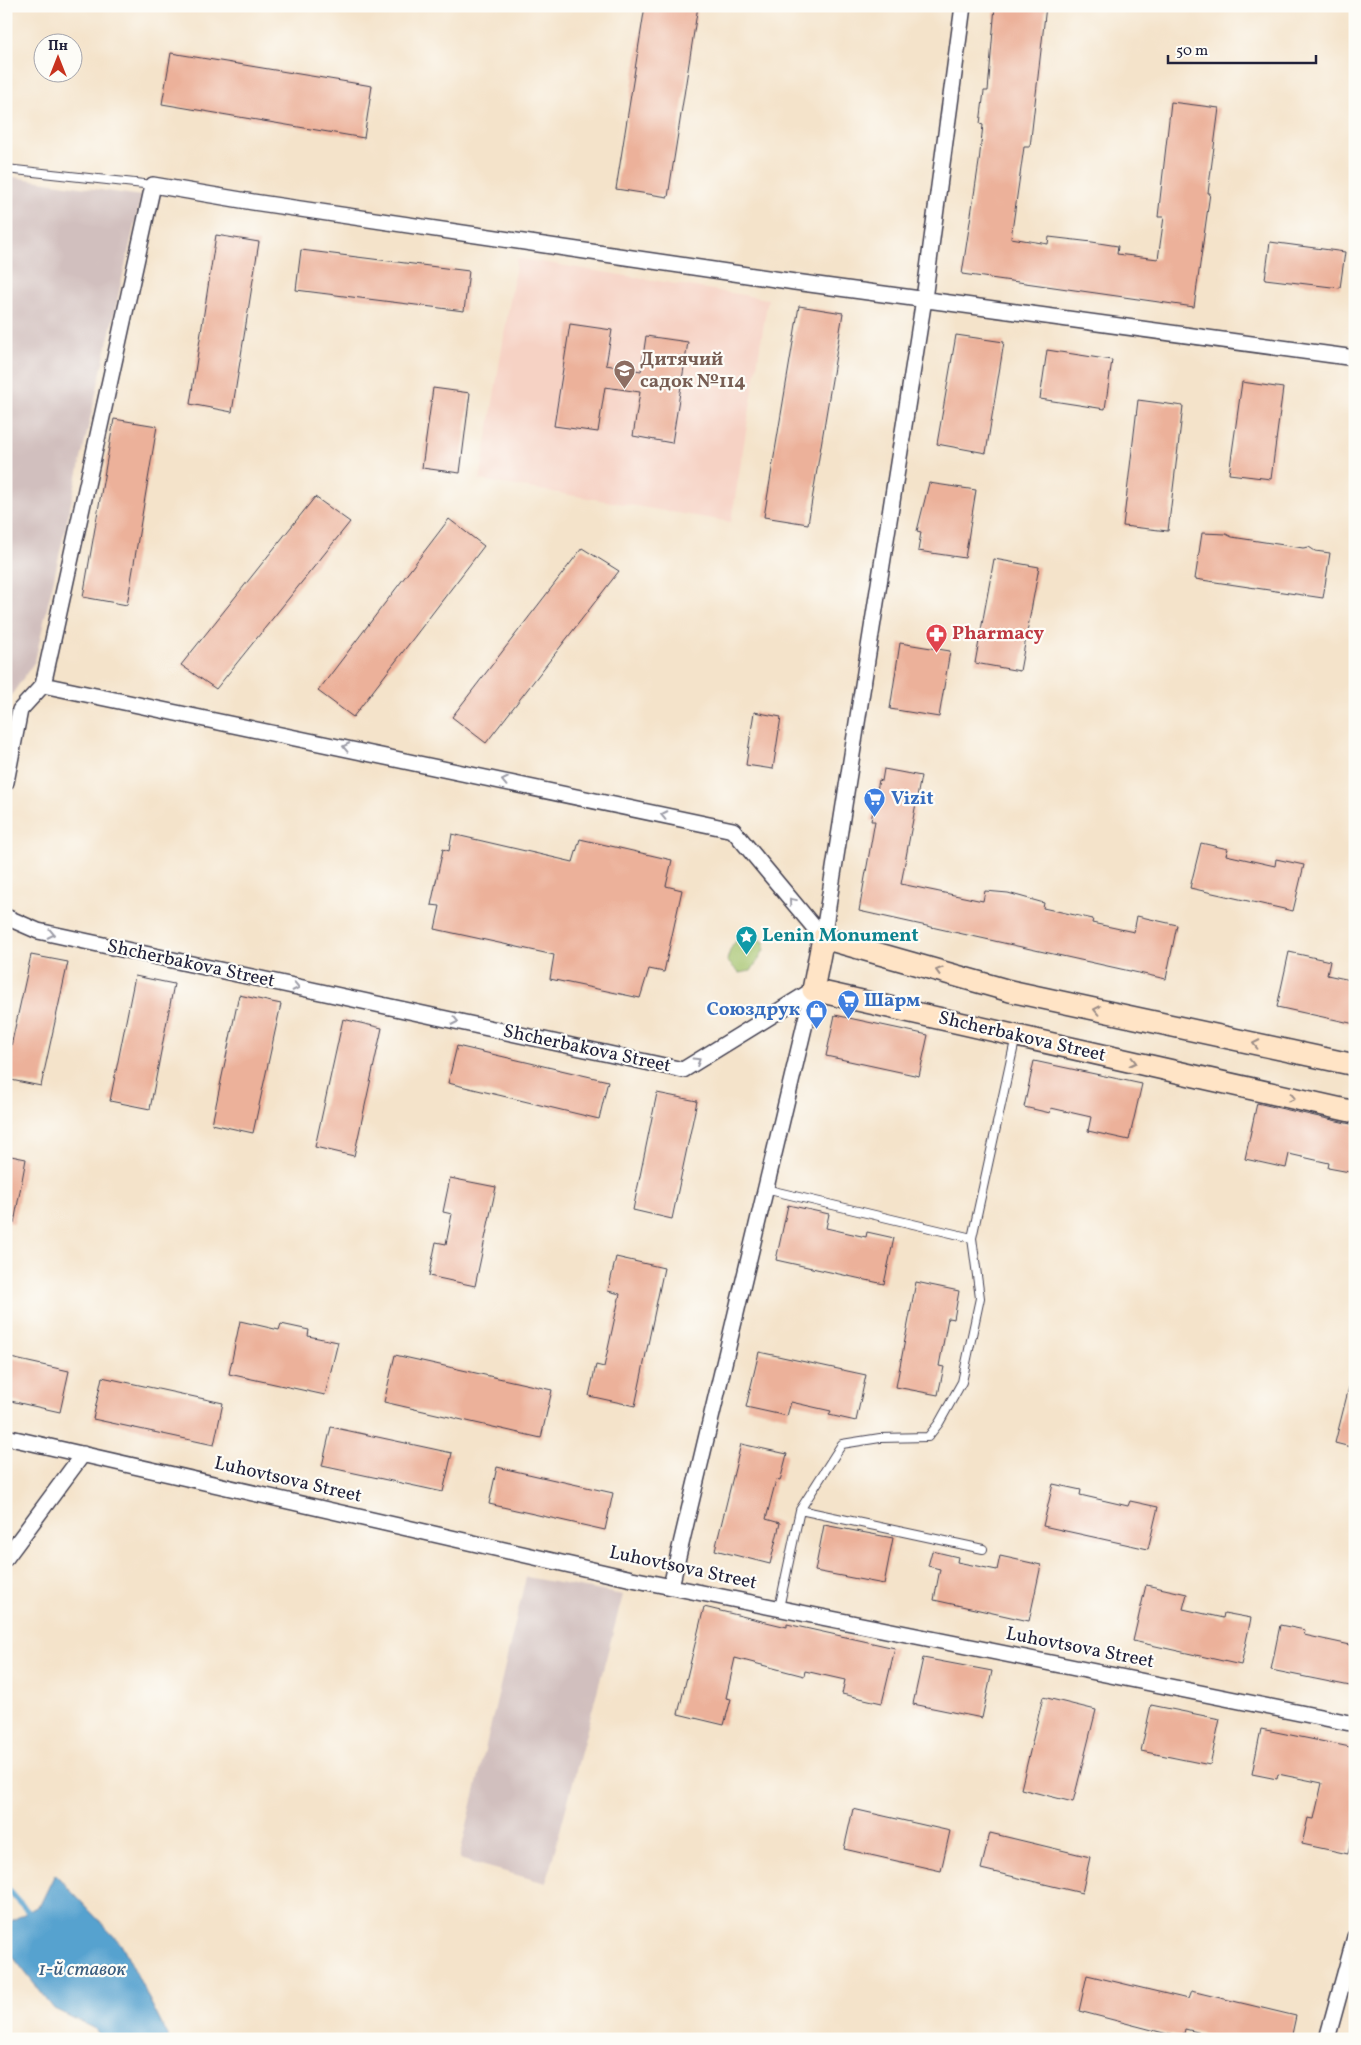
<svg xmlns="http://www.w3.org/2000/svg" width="1361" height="2045" viewBox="0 0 1361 2045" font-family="Vollkorn,serif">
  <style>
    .built { fill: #f6d2c4 }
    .industrial { fill: #d1bfbe }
    .green { fill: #a2c169; stroke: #627252 }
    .water { fill: #56a2cf; stroke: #3c6285 }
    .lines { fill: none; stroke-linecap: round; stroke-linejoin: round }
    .stream { stroke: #56a2cf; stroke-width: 5.5 }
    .building { fill: #ecb19a }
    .lane-casing { stroke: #423f50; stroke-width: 10 }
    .street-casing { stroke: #423f50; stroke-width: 18 }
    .secondary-casing { stroke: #423f50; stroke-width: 24 }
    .lane { stroke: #fff; stroke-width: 8 }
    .street { stroke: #fff; stroke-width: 15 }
    .secondary { stroke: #ffe4c6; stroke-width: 21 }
    .oneway { stroke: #9c9ca7 }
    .oneway2 { stroke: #9c8d87 }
    .labels { text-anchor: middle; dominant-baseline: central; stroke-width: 4.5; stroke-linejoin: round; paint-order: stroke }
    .education-label { font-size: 19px; font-weight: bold; fill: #785e54; stroke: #fdfcf7; text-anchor: start }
    .health-label { font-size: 19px; font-weight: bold; fill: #be3a42; stroke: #fdfcf7; text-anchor: start }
    .shop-label { font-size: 19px; font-weight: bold; fill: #366cbe; stroke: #fdfcf7; text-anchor: start }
    .culture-label { font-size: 19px; font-weight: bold; fill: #0d838f; stroke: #fdfcf7; text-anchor: start }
    .street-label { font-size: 19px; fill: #22223b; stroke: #fdfcf7 }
    .water-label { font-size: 20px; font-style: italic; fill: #395c7e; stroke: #fdfcf7 }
  </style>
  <rect width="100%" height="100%" fill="#fdfcf7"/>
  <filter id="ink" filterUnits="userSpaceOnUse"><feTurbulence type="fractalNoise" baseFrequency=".02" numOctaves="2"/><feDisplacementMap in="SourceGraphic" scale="10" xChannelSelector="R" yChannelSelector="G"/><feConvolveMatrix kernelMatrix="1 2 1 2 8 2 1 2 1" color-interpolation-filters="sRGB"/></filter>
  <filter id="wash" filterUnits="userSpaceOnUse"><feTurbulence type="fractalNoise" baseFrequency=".0096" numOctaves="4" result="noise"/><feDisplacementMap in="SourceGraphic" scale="20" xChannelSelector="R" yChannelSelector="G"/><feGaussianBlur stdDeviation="1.12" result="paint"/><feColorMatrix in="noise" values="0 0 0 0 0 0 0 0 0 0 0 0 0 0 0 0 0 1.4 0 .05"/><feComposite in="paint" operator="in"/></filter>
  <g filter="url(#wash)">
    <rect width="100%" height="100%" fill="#f4e3ca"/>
    <path class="built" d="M517,258L768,299L731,522L480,480Z"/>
    <path class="industrial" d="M6,176L141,196L35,661L6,703Z
      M526,1577L623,1595L546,1883L459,1859Z"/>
    <path class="green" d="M749,934L764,942V950L751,971L739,973L727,961C730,947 735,938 749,934Z"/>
    <path class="water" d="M55,1874L122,1945L169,2039H103L94,2028L54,2009L6,1948V1924L40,1905Z"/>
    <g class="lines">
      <path class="stream" d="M6,1887L32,1916"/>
    </g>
    <g id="blocks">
      <path class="building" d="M645,6H698L668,197L616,189Z
        M995,6H1046L1030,147H1024L1011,238L1048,244L1049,237L1092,242L1118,246L1117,254L1158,259L1164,217H1158L1171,102L1219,108L1208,193H1210L1194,307L962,274L979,162L983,125L980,124L984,91H988Z
        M171,53L372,86L364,138L162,104Z
        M216,235L259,242L232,412L190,404Z
        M1270,242L1345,252L1340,288L1265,279Z
        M301,250L469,271L464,311L296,290Z
        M799,306L843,313L808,524L764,517Z
        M570,324L612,330L606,365L641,371L646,336L688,342L672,443L633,436L640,392L605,387L598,432L554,426Z
        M956,335L1004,342L986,453L937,444Z
        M1047,350L1112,360L1105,409L1040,399Z
        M1242,382L1283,388L1271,479L1229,474Z
        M433,388L470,393L460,473L422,468Z
        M1138,400L1183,406L1168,531L1123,526Z
        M114,419L157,426L127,605L83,597Z
        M929,483L976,490L965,558L918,551L921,532L917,531Z
        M315,497L350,522L216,689L181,665Z
        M449,519L484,546L353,717L318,691Z
        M1202,533L1226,534L1232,537L1303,548L1309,547L1315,551L1330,553L1323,598L1195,579Z
        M582,548L619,571L486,743L452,717Z
        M994,559L1039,567L1020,671L975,663Z
        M900,643L950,651L939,717L890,709Z
        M754,712L781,717L773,769L746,765Z
        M884,769L921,776L901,884L983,901L985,891L1008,893L1044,903L1043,908L1093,919L1092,923L1134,932L1137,916L1177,925L1166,979L859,911L875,821H871L879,780L882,781Z
        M452,834L573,862L580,839L672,860L666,886L682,890L664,972L649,969L640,998L550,979L554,955L435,929L440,906L431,905L443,849L449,851Z
        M1201,843L1228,849L1226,855L1275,866L1276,859L1304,865L1293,911L1190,888Z
        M1289,952L1330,961L1327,975L1355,981V1024L1277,1007Z
        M31,955L68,962L41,1086L6,1079V1069Z
        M135,976L174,984L150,1109L110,1101Z
        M239,995L281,1004L253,1133L212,1124Z
        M835,1015L928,1035L919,1076L826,1056Z
        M343,1019L382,1028L354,1156L315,1147Z
        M457,1046L608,1081L599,1119L448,1083Z
        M1034,1061L1142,1084L1129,1140L1088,1131L1091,1117L1051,1108L1050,1113L1024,1107Z
        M657,1093L697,1101L672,1219L633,1210Z
        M1257,1103L1355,1125V1173L1328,1168L1329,1163L1289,1154L1286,1168L1245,1159Z
        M6,1155L26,1159L14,1223L6,1222Z
        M450,1178L496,1187L475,1286L429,1276L436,1242L446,1244L452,1214L443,1212Z
        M788,1205L829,1214L826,1228L866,1237L867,1232L894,1238L884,1284L776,1260Z
        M616,1257L664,1268L635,1406L589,1396L596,1365L604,1367L620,1294L608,1291Z
        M916,1282L959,1291L954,1319L948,1318L939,1366L944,1367L938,1395L896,1387Z
        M240,1321L279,1330L281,1324L309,1330L308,1336L338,1342L325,1395L229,1374Z
        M759,1352L866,1375L856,1421L829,1415L831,1411L791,1402L787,1416L746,1407Z
        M395,1355L552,1390L541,1438L384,1402Z
        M6,1357L69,1371L60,1412L6,1400Z
        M102,1377L223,1403L214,1445L93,1419Z
        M1349,1387L1355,1388V1448L1335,1443Z
        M331,1427L452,1453L443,1492L322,1466Z
        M741,1444L787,1454L780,1481L776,1480L766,1519L780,1523L770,1564L715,1550Z
        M497,1467L613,1493L605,1530L489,1504Z
        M1053,1484L1081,1490L1080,1495L1128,1506L1130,1501L1158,1507L1148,1549L1043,1526Z
        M824,1525L893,1538L884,1584L815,1571Z
        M932,1551L958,1557L957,1562L997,1570L1000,1556L1041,1565L1029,1621L934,1600L940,1569L928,1566Z
        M1146,1585L1187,1594L1183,1609L1223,1618L1224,1613L1251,1618L1241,1665L1133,1641Z
        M704,1607L787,1627V1624L895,1648L882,1703L842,1694L845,1680L805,1671L804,1676L735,1658L726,1698L731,1699L724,1725L678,1714Z
        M1280,1625L1305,1630L1304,1635L1355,1646V1687L1271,1670Z
        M923,1658L992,1671L982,1718L913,1704Z
        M1043,1697L1096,1710L1073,1802L1021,1789Z
        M1151,1705L1220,1719L1210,1765L1141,1751Z
        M1261,1729L1355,1748V1823L1348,1854L1302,1844L1308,1818L1314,1819L1322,1783L1278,1774L1277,1779L1252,1774Z
        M853,1809L950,1831L941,1871L844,1849Z
        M990,1833L1090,1857L1082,1893L981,1869Z
        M1087,1975L1188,1999L1191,1991L1296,2016L1291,2039H1226L1185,2029L1183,2038L1079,2011Z"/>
    </g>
  </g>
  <g filter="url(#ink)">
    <use href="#blocks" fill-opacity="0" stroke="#423f50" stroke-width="1"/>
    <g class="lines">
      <defs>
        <path id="lane" d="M6,169L153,185
          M765,1189L972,1238
          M800,1510L983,1549
          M779,1608L800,1510L842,1444L880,1438L928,1437L939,1423L962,1382L980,1298L972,1238L1016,1036"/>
        <path id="street" d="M43,685L733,830L823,938
          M6,782L20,710L43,685L153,185L253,202L795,282L1355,358
          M6,917L38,931L683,1070L813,990
          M823,938L924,299L963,6
          M6,1437L632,1579L1355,1724
          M6,1558L83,1454
          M671,1586L813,990
          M1327,2039L1355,1937"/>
        <path id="secondary" d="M1355,1065L1010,991L823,938L813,990L1355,1112"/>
      </defs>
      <use href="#lane" class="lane-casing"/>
      <use href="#street" class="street-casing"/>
      <use href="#secondary" class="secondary-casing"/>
      <use href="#lane" class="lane"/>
      <use href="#street" class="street"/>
      <use href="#secondary" class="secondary"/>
    </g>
    <defs><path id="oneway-chevron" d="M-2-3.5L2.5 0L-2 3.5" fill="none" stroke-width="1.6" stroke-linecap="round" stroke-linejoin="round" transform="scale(1.25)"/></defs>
    <g class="oneway">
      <use href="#oneway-chevron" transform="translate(346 747) rotate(-168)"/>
      <use href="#oneway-chevron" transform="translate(505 781) rotate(-168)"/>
      <use href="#oneway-chevron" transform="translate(664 815) rotate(-168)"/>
      <use href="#oneway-chevron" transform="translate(792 901) rotate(-130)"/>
      <use href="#oneway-chevron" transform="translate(51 934) rotate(12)"/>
      <use href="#oneway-chevron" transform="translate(296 987) rotate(12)"/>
      <use href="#oneway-chevron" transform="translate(455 1021) rotate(12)"/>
      <use href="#oneway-chevron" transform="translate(697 1061) rotate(-32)"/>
    </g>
    <g class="oneway2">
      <use href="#oneway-chevron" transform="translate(939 971) rotate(-164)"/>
      <use href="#oneway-chevron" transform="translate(1097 1010) rotate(-168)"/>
      <use href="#oneway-chevron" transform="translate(1256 1044) rotate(-168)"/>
      <use href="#oneway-chevron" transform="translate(1133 1062) rotate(13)"/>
      <use href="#oneway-chevron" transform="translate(1292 1098) rotate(13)"/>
    </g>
  </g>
  <defs>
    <symbol id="school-pin" viewBox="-11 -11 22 30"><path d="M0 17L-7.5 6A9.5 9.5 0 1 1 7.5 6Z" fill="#8d6e63" stroke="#fdfcf7"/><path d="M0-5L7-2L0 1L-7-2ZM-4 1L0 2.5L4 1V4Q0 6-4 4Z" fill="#fff"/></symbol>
    <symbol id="pharmacy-pin" viewBox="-11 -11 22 30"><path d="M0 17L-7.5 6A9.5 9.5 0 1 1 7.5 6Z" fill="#e0444e" stroke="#fdfcf7"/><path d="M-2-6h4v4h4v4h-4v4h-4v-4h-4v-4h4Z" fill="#fff"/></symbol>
    <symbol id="supermarket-pin" viewBox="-11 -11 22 30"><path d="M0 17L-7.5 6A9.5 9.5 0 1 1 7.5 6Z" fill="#3f7fe0" stroke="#fdfcf7"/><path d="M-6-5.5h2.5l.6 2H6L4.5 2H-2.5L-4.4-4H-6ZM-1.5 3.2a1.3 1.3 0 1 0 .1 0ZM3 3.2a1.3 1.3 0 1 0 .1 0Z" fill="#fff"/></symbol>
    <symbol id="sight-pin" viewBox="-11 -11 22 30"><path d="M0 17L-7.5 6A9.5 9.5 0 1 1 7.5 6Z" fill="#0f9aa8" stroke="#fdfcf7"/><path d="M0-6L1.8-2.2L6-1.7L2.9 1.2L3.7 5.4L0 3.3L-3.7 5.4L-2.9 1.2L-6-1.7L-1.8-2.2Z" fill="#fff"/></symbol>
    <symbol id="shop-pin" viewBox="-11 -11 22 30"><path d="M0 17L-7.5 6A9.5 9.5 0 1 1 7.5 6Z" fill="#3f7fe0" stroke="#fdfcf7"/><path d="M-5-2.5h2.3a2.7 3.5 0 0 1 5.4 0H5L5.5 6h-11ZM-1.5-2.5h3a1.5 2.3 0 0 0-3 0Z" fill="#fff"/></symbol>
  </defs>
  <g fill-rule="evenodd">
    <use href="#school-pin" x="612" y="358" width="25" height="34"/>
    <use href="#pharmacy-pin" x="924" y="622" width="25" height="34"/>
    <use href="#supermarket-pin" x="862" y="786" width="25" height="34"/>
    <use href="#sight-pin" x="734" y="924" width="25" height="34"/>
    <use href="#supermarket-pin" x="836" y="988" width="25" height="34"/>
    <use href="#shop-pin" x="804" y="998" width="25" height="34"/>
  </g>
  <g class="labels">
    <g class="education-label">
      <text x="640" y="360">Дитячий<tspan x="640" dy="22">садок №114</tspan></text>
    </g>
    <g class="health-label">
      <text x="952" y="634">Pharmacy</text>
    </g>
    <g class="shop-label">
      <text x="891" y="799">Vizit</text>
      <text x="864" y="1001">Шарм</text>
      <text x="800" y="1010" text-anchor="end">Союздрук</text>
    </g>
    <g class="culture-label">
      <text x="762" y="936">Lenin Monument</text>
    </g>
    <g class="street-label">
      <text transform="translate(191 964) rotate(12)">Shcherbakova Street</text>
      <text transform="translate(1022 1037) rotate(13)">Shcherbakova Street</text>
      <text transform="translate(587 1049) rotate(12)">Shcherbakova Street</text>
      <text transform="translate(288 1480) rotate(13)">Luhovtsova Street</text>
      <text transform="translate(683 1568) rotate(12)">Luhovtsova Street</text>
      <text transform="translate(1080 1648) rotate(11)">Luhovtsova Street</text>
    </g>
    <g class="water-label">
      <text x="82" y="1970">1-й ставок</text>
    </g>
  </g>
  <rect width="1361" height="2045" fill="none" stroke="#fdfcf7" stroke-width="25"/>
  <g transform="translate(58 58)"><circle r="24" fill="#fdfcf7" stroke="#a5a5ac"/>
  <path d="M0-4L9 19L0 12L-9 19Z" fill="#c8321e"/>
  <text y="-8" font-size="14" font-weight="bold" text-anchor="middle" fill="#22223b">Пн</text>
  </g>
  <path d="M1168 55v8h148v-8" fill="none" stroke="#22223b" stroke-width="2.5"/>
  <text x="1176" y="55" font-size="15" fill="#22223b" stroke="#fdfcf7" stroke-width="4" paint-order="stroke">50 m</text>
</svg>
